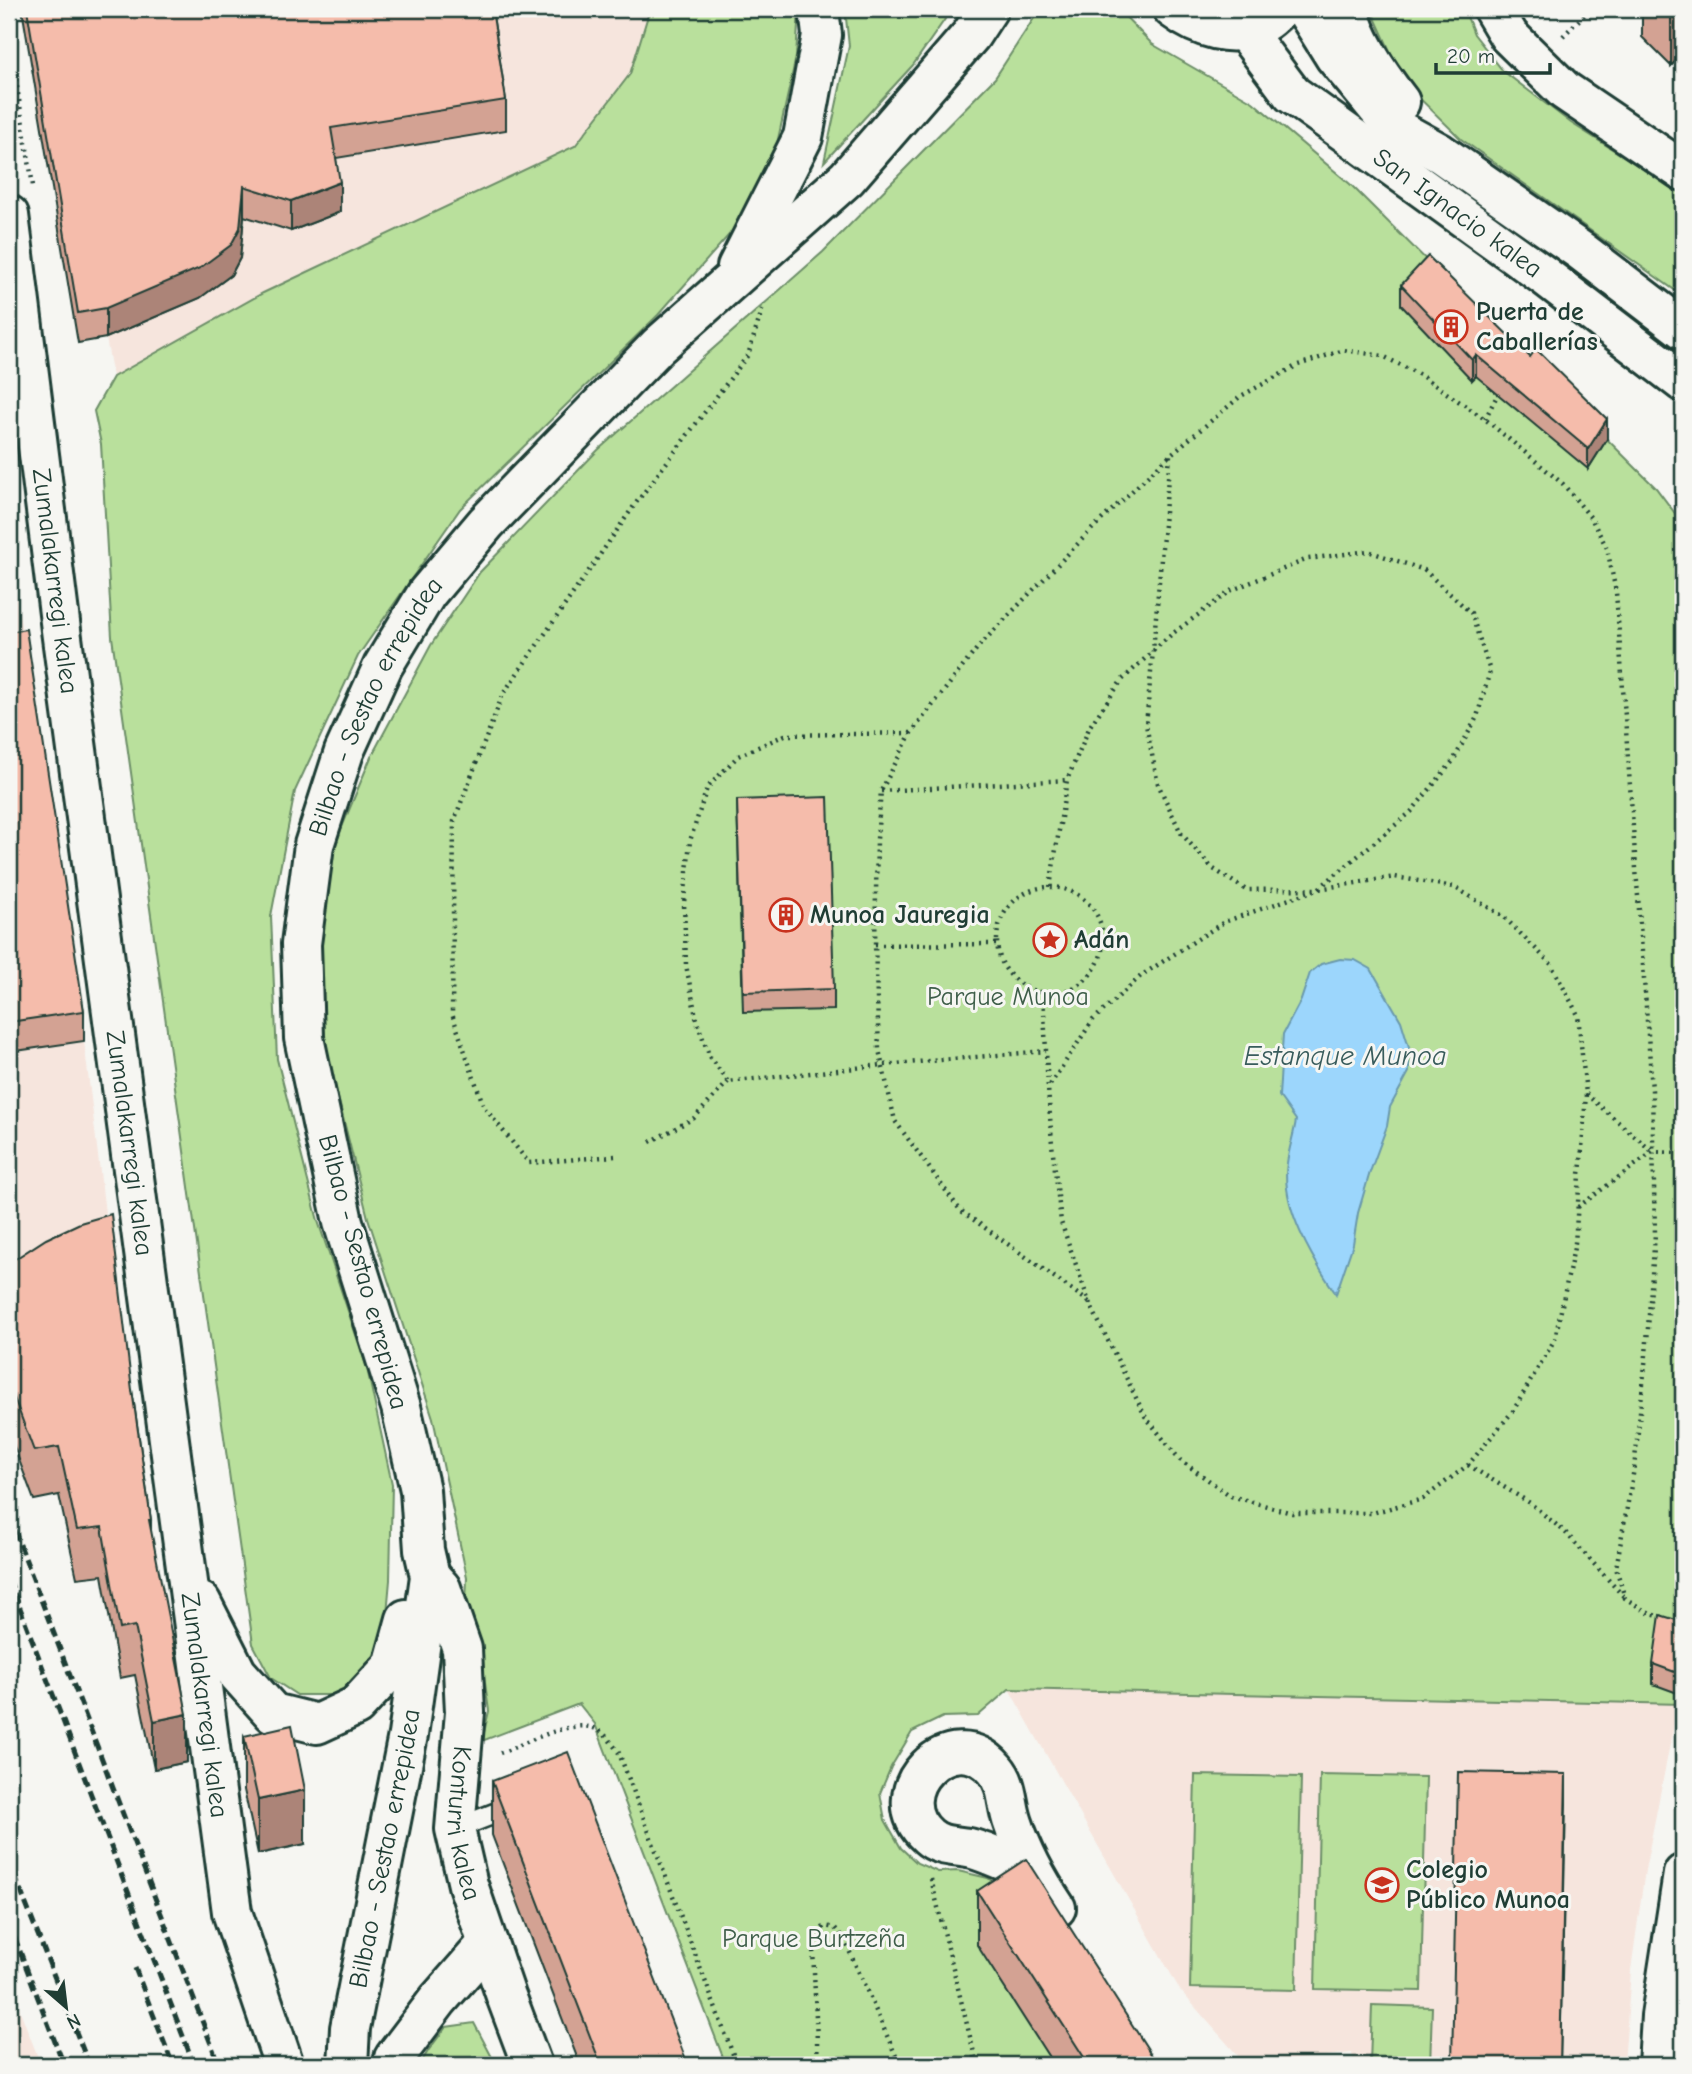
<svg xmlns="http://www.w3.org/2000/svg" width="1692" height="2074" viewBox="0 0 1692 2074" font-family="'Comic Neue',sans-serif">
  <style>
    .built { fill: #f6e5dd }
    .green { fill: #b9e09c; stroke: #6c8e68; stroke-width: 2 }
    .water { fill: #9cd6fc; stroke: #6a99ac; stroke-width: 2 }
    .lines { fill: none; stroke-linecap: round; stroke-linejoin: round }
    .service-casing { stroke: #1f3d34; stroke-width: 24 }
    .minor-casing { stroke: #1f3d34; stroke-width: 44 }
    .primary-casing { stroke: #1f3d34; stroke-width: 44 }
    .path { stroke: #1f3d34; stroke-width: 4.5; stroke-dasharray: 2 5; stroke-linecap: butt }
    .service { stroke: #f6f6f2; stroke-width: 19 }
    .minor { stroke: #f6f6f2; stroke-width: 38 }
    .primary { stroke: #f6f6f2; stroke-width: 38 }
    .rail { stroke: #1f3d34; stroke-width: 5; stroke-dasharray: 10 5; stroke-linecap: butt }
    .wall { fill: #d3a293; stroke: #1f3d34; stroke-width: 2 }
    .shaded-wall { fill: #ac8478; stroke: #1f3d34; stroke-width: 2 }
    .building { fill: #f5bcab; stroke: #1f3d34; stroke-width: 2 }
    .labels { text-anchor: middle; dominant-baseline: central; stroke-width: 6; stroke-linejoin: round; paint-order: stroke }
    .street-label { font-size: 26px; fill: #1f3d34; stroke: #f6f6f2 }
    .poi-label { font-size: 26px; font-weight: bold; fill: #1f3d34; stroke: #f6f6f2; text-anchor: start }
    .park-label { font-size: 26px; fill: #3e5e49; stroke: #f6f6f2 }
    .water-label { font-size: 28px; font-style: italic; fill: #385c5c; stroke: #f6f6f2 }
  </style>
  <rect width="100%" height="100%" fill="#f6f6f2"/>
  <filter id="ink" filterUnits="userSpaceOnUse"><feTurbulence type="fractalNoise" baseFrequency=".0143" numOctaves="2"/><feDisplacementMap in="SourceGraphic" scale="14" xChannelSelector="R" yChannelSelector="G"/><feConvolveMatrix kernelMatrix="1 2 1 2 8 2 1 2 1" color-interpolation-filters="sRGB"/></filter>
  <g filter="url(#ink)">
    <path class="built" d="M22,9H650L630,74L575,146L263,293L113,377L106,338L78,343Z
      M9,546L84,1041L111,1262L9,1310Z
      M1009,1689L1678,1704L1645,1870L1631,1970L1624,2065H1354L1352,2053L1246,2065L1180,1990Z
      M9,1982L41,2065H9Z"/>
    <path class="green" d="M650,9H799L796,57L775,153L743,219L658,315L460,509L358,656L295,791L271,916L277,1059L318,1221L367,1368L392,1484L390,1580L384,1647L358,1684L333,1695H297L271,1678L253,1644L112,637L101,444L94,411L113,377L263,293L575,146L630,74Z
      M845,9H952L913,65L824,162L849,46Z
      M1040,9H1118L1152,44L1253,102L1350,184L1656,488L1683,524V1704L1009,1689L978,1716L943,1717L912,1732L891,1767L880,1793L885,1820L901,1848L917,1863L938,1872L958,1871L988,1878L1009,1894L1054,2065H726L595,1724L579,1704L482,1741L489,1711L484,1676L465,1633L467,1577L433,1418L368,1218L326,1049L315,905L342,827L371,757L431,645L480,572L598,450L823,252L995,78Z
      M1371,9H1464L1474,34L1503,71L1571,123L1683,194V296L1461,139L1405,84Z
      M1195,1775L1301,1777L1296,1990L1190,1988Z
      M1320,1775L1426,1777L1421,1991L1315,1989Z
      M1372,2005L1432,2007L1430,2065H1370Z
      M474,2023L494,2061H485L486,2065H420L428,2051L446,2027Z"/>
    <path class="water" d="M1340,959L1355,960L1371,969L1401,1021L1409,1047V1072L1390,1107L1387,1126L1370,1172L1358,1213L1353,1244L1336,1294C1313,1260 1280,1206 1287,1163C1289,1148 1294,1134 1296,1120L1279,1096L1283,1034L1301,1000L1310,973L1321,964Z"/>
    <g class="lines">
      <defs>
        <path id="service" d="M455,1829L516,1805"/>
        <g id="minor">
          <path d="M1493,9L1509,36L1565,91L1683,171"/>
          <path id="s1" d="M430,1576L441,1588L462,1649L465,1712L455,1829L468,1885L506,1996L532,2065"/>
          <path d="M1033,1873C1013,1865 993,1855 973,1849C957,1845 941,1848 928,1836C879,1793 952,1719 995,1769C1009,1785 1006,1804 1013,1823C1023,1854 1038,1881 1056,1908"/>
          <path d="M393,2065L394,2058L438,2000L488,1943"/>
          <path d="M1658,2065L1661,2016L1683,1874"/>
        </g>
        <g id="primary">
          <path d="M1173,9C1197,27 1234,41 1262,23C1269,20 1274,13 1280,9"/>
          <path d="M1305,9L1335,57L1393,127L1440,153L1581,251L1683,329"/>
          <path d="M1348,9C1356,42 1379,75 1400,102"/>
          <path id="s2" d="M1244,30L1292,94L1546,277L1683,382"/>
          <path id="s3" d="M9,215L61,630L232,1912L284,2065"/>
          <path d="M737,267L803,137L822,35L819,9"/>
          <path d="M201,1602L237,1673L273,1713L317,1724L356,1706L393,1666L406,1619"/>
          <path id="s4" d="M348,2065L350,2028L408,1735L430,1576L424,1550L420,1490L401,1407L343,1222L304,1038L301,944L314,845L344,752L383,666L427,593L486,523L658,346L847,178L971,35L988,9"/>
        </g>
      </defs>
      <use href="#service" class="service-casing"/>
      <use href="#minor" class="minor-casing"/>
      <use href="#primary" class="primary-casing"/>
      <path class="path" d="M1563,36L1590,9
        M9,38L33,186
        M1485,419L1501,388
        M911,733L785,735L738,756L707,788L690,841L684,903L686,965L697,1022L709,1055L728,1082L883,1065L1046,1051
        M881,791L1067,780
        M997 940a53 53 0 1 1 106 0a53 53 0 1 1-106 0Z
        M1050,887L1067,780L1090,726L1122,680L1153,651L1172,634L1232,590L1308,559L1368,551L1424,570L1471,613L1490,671L1477,717L1453,761L1411,812L1318,889L1246,890L1212,868L1181,833L1158,784L1146,725L1153,651L1170,455
        M875,945L996,944
        M1043,993L1046,1051L1048,1088L1052,1144L1061,1222L1089,1302L1145,1416L1180,1460L1231,1496L1292,1513H1372L1423,1499L1468,1465L1513,1411L1555,1339L1575,1243L1586,1094L1578,1015L1551,964L1503,916L1454,887L1395,877L1318,889L1224,922L1142,975L1093,1020L1048,1088
        M1586,1094L1653,1152
        M650,1142L694,1118L728,1082
        M615,1156L529,1163L484,1107L452,1014L454,821L503,694L636,503L748,355L764,304
        M1578,1207L1653,1152L1683,1153
        M1089,1302L960,1210L895,1121L879,1050L875,945L877,839L881,791L911,733L979,646L1094,527L1170,455L1241,396L1298,365L1344,350L1383,356L1420,375L1485,419L1563,484L1591,518L1607,548L1616,592L1652,1090L1655,1234L1646,1355L1634,1469L1616,1568L1625,1598L1650,1614L1663,1617
        M1468,1465L1530,1503L1565,1532L1624,1597
        M500,1753C525,1744 564,1722 590,1727C604,1730 611,1742 619,1753L737,2065
        M931,1879L977,2065
        M818,2065L813,1948L816,1934L825,1926L835,1928L844,1939L900,2065"/>
      <use href="#service" class="service"/>
      <use href="#minor" class="minor"/>
      <use href="#primary" class="primary"/>
      <path class="rail" d="M9,1516L219,2065
        M9,1579L194,2065
        M9,1861L89,2065
        M9,1923L64,2065
        M135,1968L173,2065"/>
    </g>
    <path class="wall" d="M22,9H492L506,100V130L336,158L340,212L291,231L244,216L240,258L231,275L200,298L106,338L78,343Z
      M1642,9H1683V53L1671,66L1642,37Z
      M1401,285L1607,439L1588,469L1476,376L1472,380L1401,305Z
      M9,632L84,1011V1041L9,1052Z
      M737,800L834,989V1010L743,1012Z
      M9,1263L132,1390L151,1520V1534L187,1762L154,1769L135,1675L120,1678L102,1575L77,1578L59,1495L34,1500L9,1433Z
      M1683,1622V1695L1653,1684V1664Z
      M244,1736L305,1844L258,1854L244,1790Z
      M492,1781L688,2065H580L492,1835Z
      M977,1891L1158,2065H1054L977,1945Z"/>
    <path class="shaded-wall" d="M1673,9H1683V53L1671,66V11Z
      M340,182V212L291,231V201Z
      M244,186V216L240,258L231,275L200,298L106,338V308Z
      M1476,355V376L1472,380V360Z
      M1607,419V439L1588,469V449Z
      M187,1714V1762L154,1769V1721Z
      M1566,1774V1804L1560,2065Z
      M305,1790V1844L258,1854V1800Z"/>
    <path class="building" d="M27,9H492L506,100L331,128L340,182L291,201L244,186L240,228L231,245L200,268L106,308L78,313Z
      M1428,256L1530,357L1536,349L1607,419L1588,449L1476,355L1472,360L1401,285Z
      M26,629L84,1011L9,1022V632Z
      M828,797L834,989L743,992L737,800Z
      M111,1214L132,1390L151,1520H149L187,1714L154,1721L135,1626L120,1629L102,1527L77,1530L59,1447L34,1451L9,1384V1263L46,1239L80,1223Z
      M1660,1615L1683,1622V1675L1653,1664Z
      M292,1725L305,1790L258,1800L244,1736Z
      M568,1752L688,2065H601L492,1781Z
      M1458,1772L1566,1774L1560,2065H1452Z
      M1026,1859L1158,2065H1089L977,1891Z"/>
  </g>
  <defs>
    <symbol id="building-ring" viewBox="-11 -11 22 22"><circle r="9.5" fill="#f6f6f2" stroke="#c8321e" stroke-width="1.5"/><path d="M-4-6H4V6H1V3H-1V6H-4ZM-2.5-4.3h1.7v1.8h-1.7ZM.8-4.3h1.7v1.8H.8ZM-2.5-1h1.7V.8h-1.7ZM.8-1h1.7V.8H.8Z" fill="#c8321e"/></symbol>
    <symbol id="sight-ring" viewBox="-11 -11 22 22"><circle r="9.5" fill="#f6f6f2" stroke="#c8321e" stroke-width="1.5"/><path d="M0-6L1.8-2.2L6-1.7L2.9 1.2L3.7 5.4L0 3.3L-3.7 5.4L-2.9 1.2L-6-1.7L-1.8-2.2Z" fill="#c8321e"/></symbol>
    <symbol id="school-ring" viewBox="-11 -11 22 22"><circle r="9.5" fill="#f6f6f2" stroke="#c8321e" stroke-width="1.5"/><path d="M0-5L7-2L0 1L-7-2ZM-4 1L0 2.5L4 1V4Q0 6-4 4Z" fill="#c8321e"/></symbol>
  </defs>
  <g fill-rule="evenodd">
    <use href="#building-ring" x="1432" y="308" width="38" height="38"/>
    <use href="#building-ring" x="767" y="896" width="38" height="38"/>
    <use href="#sight-ring" x="1031" y="921" width="38" height="38"/>
    <use href="#school-ring" x="1363" y="1866" width="38" height="38"/>
  </g>
  <g class="labels">
    <g class="street-label">
      <text stroke="none"><textPath href="#s2" startOffset="284">San Ignacio kalea</textPath></text>
      <text stroke="none"><textPath href="#s3" startOffset="369">Zumalakarregi kalea</textPath></text>
      <text stroke="none"><textPath href="#s4" startOffset="1396">Bilbao - Sestao errepidea</textPath></text>
      <text stroke="none"><textPath href="#s3" startOffset="936">Zumalakarregi kalea</textPath></text>
      <text transform="translate(363 1272) rotate(75)">Bilbao - Sestao errepidea</text>
      <text stroke="none"><textPath href="#s3" startOffset="1503">Zumalakarregi kalea</textPath></text>
      <text stroke="none"><textPath href="#s1" startOffset="256">Konturri kalea</textPath></text>
      <text stroke="none"><textPath href="#s4" startOffset="220">Bilbao - Sestao errepidea</textPath></text>
    </g>
    <g class="poi-label">
      <text x="1476" y="312">Puerta de<tspan x="1476" dy="30">Caballerías</tspan></text>
      <text x="810" y="915">Munoa Jauregia</text>
      <text x="1074" y="940">Adán</text>
      <text x="1406" y="1870">Colegio<tspan x="1406" dy="30">Público Munoa</tspan></text>
    </g>
    <g class="park-label">
      <text x="1008" y="997">Parque Munoa</text>
      <text x="814" y="1939">Parque Burtzeña</text>
    </g>
    <g class="water-label">
      <text x="1345" y="1056">Estanque Munoa</text>
    </g>
  </g>
  <rect width="1692" height="2074" fill="none" stroke="#f6f6f2" stroke-width="35"/>
  <rect x="18" y="18" width="1657" height="2039" fill="none" stroke="#1f3d34" stroke-width="2.5" filter="url(#ink)"/>
  <g transform="translate(66 2007) rotate(152)" stroke="#f6f6f2" stroke-width="5" paint-order="stroke">
  <path d="M0-5L12 26L0 18L-12 26Z" fill="#1f3d34"/>
  <text y="-10" font-size="19" font-weight="bold" text-anchor="middle" fill="#1f3d34">N</text>
  </g>
  <path d="M1436 63v10h114v-10" fill="none" stroke="#1f3d34" stroke-width="3.5"/>
  <text x="1447" y="63" font-size="21" fill="#1f3d34" stroke="#f6f6f2" stroke-width="5" paint-order="stroke">20 m</text>
</svg>
